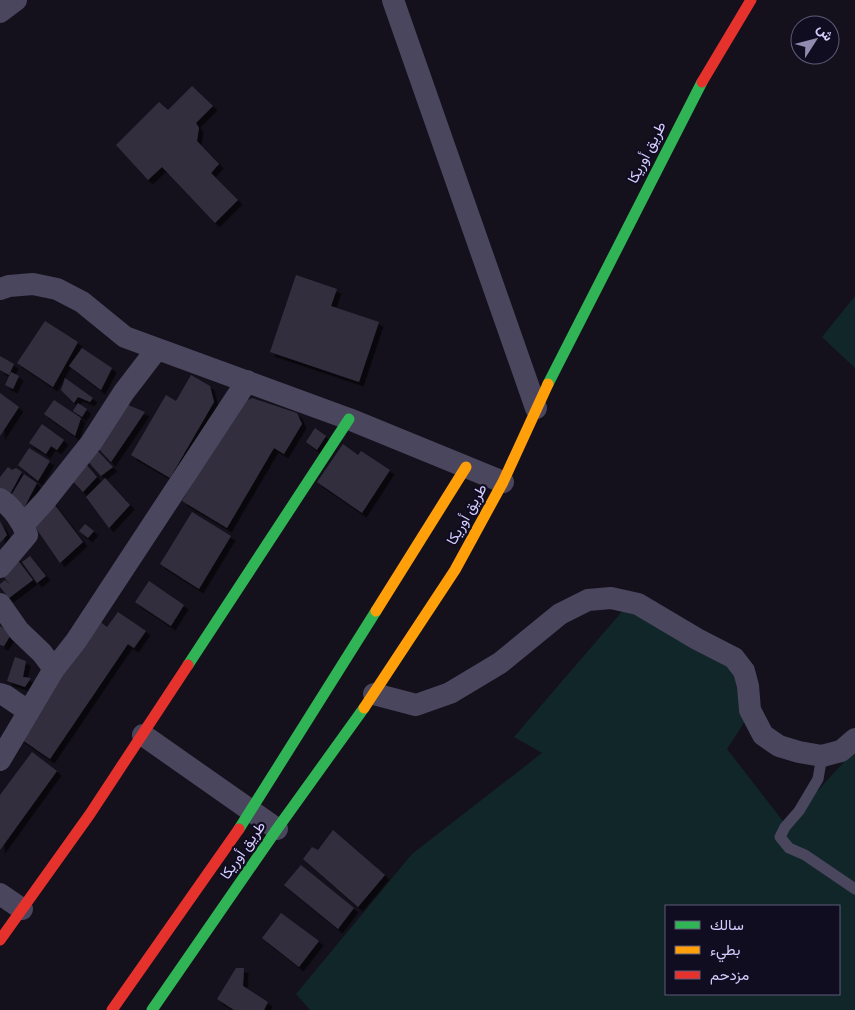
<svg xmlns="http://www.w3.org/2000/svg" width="855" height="1010" viewBox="0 0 855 1010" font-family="Overpass,Vazirmatn,sans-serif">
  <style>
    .green { fill: #112628; fill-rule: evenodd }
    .building { fill: #322f3e; filter: url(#shadow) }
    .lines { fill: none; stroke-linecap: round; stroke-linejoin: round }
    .lane { stroke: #49465d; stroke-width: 11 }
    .street { stroke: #49465d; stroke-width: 22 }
    .fast { stroke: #30b455; stroke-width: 11 }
    .slow { stroke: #ff9f0a; stroke-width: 11 }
    .jam { stroke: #e5322d; stroke-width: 11 }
    .labels { text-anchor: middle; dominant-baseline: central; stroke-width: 4.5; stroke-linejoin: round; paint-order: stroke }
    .street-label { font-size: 15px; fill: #d5cdfe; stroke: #110d20 }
  </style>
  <defs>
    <filter id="shadow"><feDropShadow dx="4.5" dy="4.5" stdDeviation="0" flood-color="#0009"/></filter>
  </defs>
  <rect width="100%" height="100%" fill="#14111c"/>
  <path class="green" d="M855,296V368L822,337Z
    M625,608L734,663L745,721L727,749L786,825L855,750V1010H310L296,994L412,854L542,753L514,737ZM666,906H839V994H666Z"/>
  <path class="building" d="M192,86L213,106L196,123L199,128L197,141L219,164L211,173L238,200L215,223L162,167L148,180L116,145L159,102L168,110Z
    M296,275L337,289L331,306L379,322L359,382L270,352Z
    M45,321L78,342L53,387L17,363Z
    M82,348L112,368L101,390L69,366Z
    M0,356L14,364L9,375L0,370Z
    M11,372L19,376L13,389L5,385Z
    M191,375L210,386L214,402L170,478L131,455L166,395L176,401Z
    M65,378L93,398L90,402L78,397L74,403L61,390Z
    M0,393L19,407L0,436Z
    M252,398L297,413L302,424L284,454L274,448L227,528L182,501L239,404Z
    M54,400L81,418L75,436L44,414Z
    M121,402L145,412L111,462L93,443Z
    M78,403L87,409L82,417L73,411Z
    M42,424L64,440L57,450L51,446L46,454L29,443Z
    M315,428L326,436L317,450L306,442Z
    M343,444L358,455L361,451L390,470L362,513L317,482Z
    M93,446L113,467L101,476L84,457Z
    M29,448L50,461L38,481L18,465Z
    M81,458L97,477L83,492L68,476Z
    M8,467L12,470L16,468L22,472L9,496L0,492V477Z
    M24,474L37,483L22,512L9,499Z
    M105,478L130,505L109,528L86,497Z
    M51,500L83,542L60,563L31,521Z
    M192,512L231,536L199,589L160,564Z
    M0,521L7,535L0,543Z
    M85,524L94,531L88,538L79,531Z
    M14,555L33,580L9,598L0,587V584L5,580L10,585L1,573Z
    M30,556L46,576L37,583L22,562Z
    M149,581L184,605L171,626L135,602Z
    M118,612L146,631L134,648L128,644L50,759L18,737L98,620L107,627Z
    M0,626L12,633L4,646L0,645Z
    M15,657L26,661L23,677L31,678L25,687L7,681Z
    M32,752L57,771L0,850V795Z
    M333,830L385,875L358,907L303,859L312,847L318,850Z
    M301,865L354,908L338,929L284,885Z
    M281,913L319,941L299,967L262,938Z
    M236,968H244L243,986L268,1002L264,1010H234L217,999Z"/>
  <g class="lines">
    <path class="lane" d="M822,756L818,779L799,811L785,827L780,837L789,848L805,855L855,889"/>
    <path class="street" d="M393,0L536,408
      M0,12L16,0
      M0,289L9,286L33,284L57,289L82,302L125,337L349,419L503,482
      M0,499C12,507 22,521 27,535L0,567
      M23,525L45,501L91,443L124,392L157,349
      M0,604L19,631L42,653L54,669
      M0,694L6,696L28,711
      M374,694L416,705L450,693L500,663L560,614L588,600L611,598L638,604L697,639L734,658L744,671L748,686L750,710L763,735L779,746L799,752L822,756L841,751L855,739
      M143,735L277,829
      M0,760L54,669L76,641L247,381
      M0,894L22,909"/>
    <path class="fast" d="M548,384L702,82
      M188,665L349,419
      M239,829L376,611
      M152,1010L277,829L364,708"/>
    <path class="slow" d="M376,611L466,467
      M364,708L455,570L503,482L548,384"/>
    <path class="jam" d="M702,82L751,0
      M0,940L90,814L188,665
      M112,1010L239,829"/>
  </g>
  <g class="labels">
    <g class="street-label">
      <text transform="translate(648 153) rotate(-63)">طريق أوريكا</text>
      <text transform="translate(468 515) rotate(-61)">طريق أوريكا</text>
      <text transform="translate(244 851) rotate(-55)">طريق أوريكا</text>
    </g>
  </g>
  <rect x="665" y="905" width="175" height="90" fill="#110d20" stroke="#5f5a79"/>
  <rect x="675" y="921" width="25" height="8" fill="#30b455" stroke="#5f5a79"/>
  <text x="710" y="930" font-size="15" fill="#d5cdfe">سالك</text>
  <rect x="675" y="946" width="25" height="8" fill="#ff9f0a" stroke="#5f5a79"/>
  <text x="710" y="955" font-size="15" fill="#d5cdfe">بطيء</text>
  <rect x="675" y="971" width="25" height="8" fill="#e5322d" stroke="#5f5a79"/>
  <text x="710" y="980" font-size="15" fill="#d5cdfe">مزدحم</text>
  <g transform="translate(815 40) rotate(54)"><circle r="24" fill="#110d20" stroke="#5f5a79"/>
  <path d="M0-4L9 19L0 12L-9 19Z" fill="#918baf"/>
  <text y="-8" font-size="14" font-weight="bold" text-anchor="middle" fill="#d5cdfe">ش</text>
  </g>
</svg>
